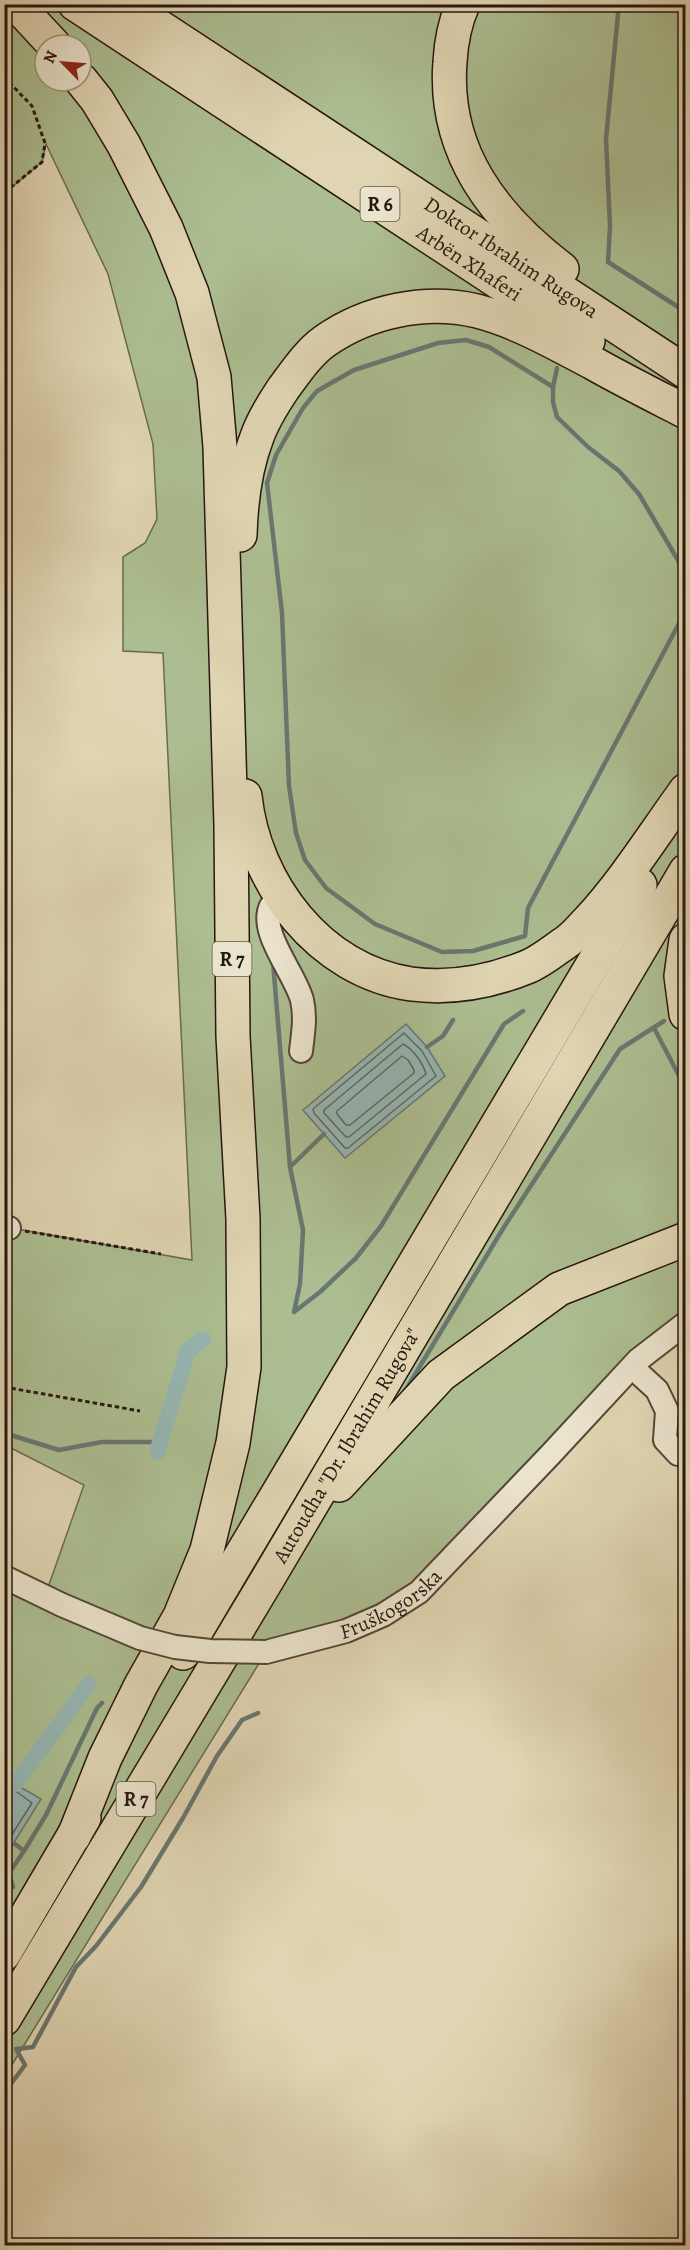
<svg xmlns="http://www.w3.org/2000/svg" width="690" height="2250" viewBox="0 0 690 2250" font-family="Alegreya,serif">
  <style>
    .green { fill: #acbe91; stroke: #696a50; stroke-width: 1.5; fill-rule: evenodd }
    .water { fill: #96b7b4; stroke: #697772; stroke-width: 1.5 }
    .lines { fill: none; stroke-linecap: round; stroke-linejoin: round }
    .shore { stroke: #5e6762; stroke-width: 1.5 }
    .stream { stroke: #697772; stroke-width: 4.5 }
    .canal { stroke: #96b7b4; stroke-width: 16 }
    .minor-casing { stroke: #544638; stroke-width: 26 }
    .highway-casing { stroke: #261710; stroke-width: 36 }
    .path { stroke: #261710; stroke-width: 3; stroke-dasharray: 4.5 3; stroke-linecap: butt }
    .minor { stroke: #ebe4cd; stroke-width: 22 }
    .highway { stroke: #e0d5b2; stroke-width: 33 }
    .minor-bridge-casing { stroke: #544638; stroke-width: 26; stroke-linecap: butt }
    .minor-bridge { stroke: #ebe4cd; stroke-width: 22 }
    .wall { fill: #ba815e; stroke: #261710; stroke-width: 1.5 }
    .building { fill: #d8966d; stroke: #261710; stroke-width: 1.5 }
    .labels { text-anchor: middle; dominant-baseline: central; stroke-width: 5; stroke-linejoin: round; paint-order: stroke }
    .shield { fill: #ebe4cd; stroke: #615449; stroke-width: 1.5 }
    .shield-label { font-size: 20px; font-weight: bold; fill: #261710 }
    .street-label { font-size: 21px; fill: #261710; stroke: #ebe4cd }
  </style>
  <rect width="100%" height="100%" fill="#e0d5b2"/>
  <filter id="stains"><feTurbulence type="fractalNoise" baseFrequency=".00333" numOctaves="4"/><feColorMatrix values="0 0 0 0 .2 0 0 0 0 .09 0 0 0 0 .02 0 0 0 .5 -.17"/></filter>
  <radialGradient id="worn" r=".72"><stop offset=".6" stop-color="#630" stop-opacity="0"/><stop offset="1" stop-color="#630" stop-opacity=".3"/></radialGradient>
  <path class="green" d="M5,5H685V1317L419,1592L266,1652L5,2076V1577L45,1596L84,1485L5,1445V1227L192,1260L163,653L123,651V557L145,543L157,519L153,444L108,274L46,144L42,162L5,193ZM45,45H81V81H45Z"/>
  <path class="water" d="M406,1024L427,1047L445,1076L345,1158L303,1110Z
    M5,1780L15,1784L41,1799L5,1857Z"/>
  <g class="lines">
    <path class="shore" d="M404,1033L422,1051L436,1076L348,1148H345L314,1113L313,1109Z
      M403,1044C413,1049 423,1063 426,1074L349,1137H346L324,1113V1110Z
      M402,1056L408,1060L414,1070V1073L350,1125H346L337,1114V1111Z
      M4,1787L13,1789L32,1803L4,1847"/>
    <path class="stream" d="M619,4L606,139L610,226L608,262L686,312
      M557,368L553,387V402L557,417L588,447L619,471L639,494L679,562L686,589
      M553,387L489,347L466,340L438,343L354,370L317,391L303,408L276,455L267,483L282,613L289,786L296,833L305,860L326,888L375,924L442,952L473,951L525,936L528,908L684,614L686,598
      M273,962L290,1167
      M654,1028L686,1089
      M427,1047L443,1036L453,1020
      M294,1312L320,1292L356,1258L381,1226L504,1024L523,1011
      M294,1312L300,1284L303,1230L290,1167L324,1134
      M405,1391L504,1227L620,1049L664,1021
      M4,1433L59,1450L102,1442H160
      M15,1844L24,1851L46,1815L97,1708L102,1703
      M13,1887L9,1873L24,1851
      M4,2093L25,2065L16,2049L33,2047L76,1967L96,1946L141,1887L183,1818L217,1756L242,1720L258,1713"/>
    <path class="canal" d="M157,1452L188,1351L203,1339
      M15,1784L89,1684"/>
    <defs>
      <g id="minor">
        <path d="M282,899L271,906C258,932 295,973 302,1000C306,1018 303,1033 301,1051"/>
        <path d="M4,1227L9,1228"/>
        <path d="M633,1368L657,1390L667,1411L665,1440L678,1454"/>
        <path d="M4,1577L62,1605L140,1638"/>
        <path id="s1" d="M266,1652L346,1631L383,1615L419,1592L550,1455L638,1360L686,1323"/>
      </g>
      <g id="highway">
        <path d="M16,4L54,45"/>
        <path id="s2" d="M75,4L588,341"/>
        <path id="s3" d="M125,4L686,372"/>
        <path d="M463,4C455,22 451,44 450,62C443,152 494,217 562,269"/>
        <path d="M240,535C241,502 245,468 257,437C263,420 273,404 283,389C295,373 308,353 325,341C368,311 425,299 477,311C517,321 557,344 593,363C623,380 655,396 686,412"/>
        <path d="M245,796C254,884 320,971 411,984C450,989 490,982 527,967C540,962 553,951 565,943C574,937 581,928 588,921C625,881 654,834 686,790"/>
        <path d="M686,940L681,976L686,1014"/>
        <path d="M339,1485L441,1375L559,1289L686,1239"/>
        <path d="M183,1653L640,885"/>
        <path d="M74,1836L105,1758L141,1685L180,1616L207,1550L233,1443L244,1367L243,1219L233,1036L231,826L220,447L214,377L192,293L166,228L124,145L97,100L81,80"/>
        <path d="M4,1954L84,1818"/>
        <path id="s4" d="M4,2019L267,1580L686,871"/>
      </g>
    </defs>
    <use href="#minor" class="minor-casing"/>
    <use href="#highway" class="highway-casing"/>
    <path class="path" d="M4,77L32,106L45,143L42,162L4,193
      M25,1231L161,1254
      M4,1387L140,1411"/>
    <use href="#minor" class="minor"/>
    <use href="#highway" class="highway"/>
    <defs>
      <path id="minor-bridge" d="M140,1638L175,1647L210,1651L266,1652"/>
    </defs>
    <use href="#minor-bridge" class="minor-bridge-casing"/>
    <use href="#minor-bridge" class="minor-bridge"/>
  </g>
  <path class="wall" d="M686,1387V1422L682,1421L679,1413Z"/>
  <path class="building" d="M683,1386L686,1387V1414L679,1413Z"/>
  <g class="labels">
    <g class="shield">
      <rect x="360.5" y="187" width="39" height="34" rx="4.5"/>
      <rect x="212.5" y="942" width="39" height="34" rx="4.5"/>
      <rect x="116.5" y="1782" width="39" height="34" rx="4.5"/>
    </g>
    <g class="shield-label">
      <text x="380" y="204">R 6</text>
      <text x="232" y="959">R 7</text>
      <text x="136" y="1799">R 7</text>
    </g>
    <g class="street-label">
      <text stroke="none"><textPath href="#s3" startOffset="462">Doktor Ibrahim Rugova</textPath></text>
      <text stroke="none"><textPath href="#s2" startOffset="472">Arbën Xhaferi</textPath></text>
      <text stroke="none"><textPath href="#s4" startOffset="668">Autoudha "Dr. Ibrahim Rugova"</textPath></text>
      <text stroke="none"><textPath href="#s1" startOffset="135">Fruškogorska</textPath></text>
    </g>
  </g>
  <rect width="690" height="2250" fill="none" stroke="#e0d5b2" stroke-width="24"/>
  <rect x="6" y="6" width="678" height="2238" fill="none" stroke="#261710" stroke-width="3"/>
  <rect x="12" y="12" width="666" height="2226" fill="none" stroke="#261710" stroke-width="1.5"/>
  <g transform="translate(63 63) rotate(295)"><circle r="28" fill="#ebe4cd" stroke="#9c9281" stroke-width="1.5"/>
  <path d="M0-4.5L10 22L0 15L-10 22Z" fill="#8f2418"/>
  <text y="-9" font-size="16" font-weight="bold" text-anchor="middle" fill="#261710">N</text>
  </g>
  <rect width="100%" height="100%" filter="url(#stains)"/>
  <rect width="100%" height="100%" fill="url(#worn)"/>
</svg>
